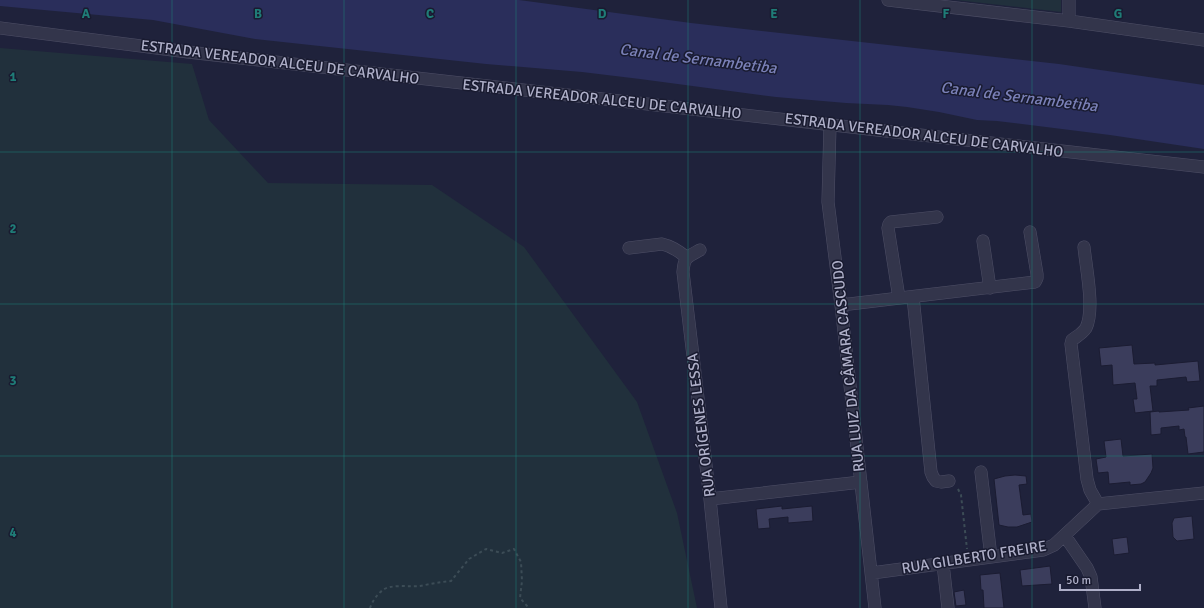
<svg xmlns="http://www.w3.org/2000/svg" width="1204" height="608" viewBox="0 0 1204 608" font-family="Signika,sans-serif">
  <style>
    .green { fill: #21303c }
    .water { fill: #2a2e5b }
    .building { fill: #3b3d5c; stroke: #1b1c32 }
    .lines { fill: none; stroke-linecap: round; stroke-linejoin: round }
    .minor-casing { stroke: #4e4f66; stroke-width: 13 }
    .path { stroke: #3c4c56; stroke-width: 2; stroke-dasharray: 3 3; stroke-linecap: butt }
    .minor { stroke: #33354b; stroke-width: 12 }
    .grid { fill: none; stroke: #1f7c77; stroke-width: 1; stroke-opacity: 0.55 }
    .labels { text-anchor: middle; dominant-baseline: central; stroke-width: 3; stroke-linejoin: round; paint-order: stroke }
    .street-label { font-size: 15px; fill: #aeafc8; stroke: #191b30 }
    .water-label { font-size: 16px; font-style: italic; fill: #7a80b7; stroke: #191b30 }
    .grid-label { font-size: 13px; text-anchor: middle; font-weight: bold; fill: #1f7c77; stroke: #191b30; stroke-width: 3; stroke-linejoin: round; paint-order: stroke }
  </style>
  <rect width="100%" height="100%" fill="#1f223b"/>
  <path class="green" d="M956,0H1061V12Z
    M0,48L192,64L209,120L268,183L432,185L524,247L637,402L677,513L697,608H0Z"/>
  <path class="water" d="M0,0H519L691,23L951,52L1059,64L1204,85V149L1110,135L997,121L977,120L939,112L907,107L888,105L846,103L776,97L640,79L582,72L486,64L255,39L153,20L0,6Z"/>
  <path class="building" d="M1132,345L1134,364L1155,363V365L1198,361L1200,381L1187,382L1186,377L1157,380V386H1150L1153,411L1135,413L1133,399H1137L1135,383L1113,385L1112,365L1101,366L1099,348Z
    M1204,406V452L1188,454L1186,437H1185L1184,429L1179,430V426L1161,428V434L1151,435L1150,412L1159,411V412L1189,410L1188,408Z
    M1121,439L1123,456L1152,454L1153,468L1151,473L1145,482L1141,484L1130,485V482L1109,484L1108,472L1098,473L1096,459L1106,457L1104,441Z
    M1015,475L1026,476L1027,484L1019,485L1023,515L1031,514L1032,522L1017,527H1008L999,525L994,479L1005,476Z
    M782,506V509L812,506L813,521L788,523V517L769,519L770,528L758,529L756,509Z
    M1192,516L1194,539L1177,541L1173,537L1172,523L1174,518Z
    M1127,537L1129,553L1114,555L1112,539Z
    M1050,566L1052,584L1022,586L1020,570Z
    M1000,573L1004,608H984L983,590H981L980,575Z
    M964,590L966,605L956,606L954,592Z"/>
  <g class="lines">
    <defs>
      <path id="minor" d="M888,0L1069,21L1204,40
        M1069,0V21
        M0,28L188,52L1204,167
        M830,125L828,202L841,305L875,608
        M983,241L990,288
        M1084,247C1086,268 1095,309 1086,328C1082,334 1077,336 1072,340L1071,344L1087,479L1090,490L1098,504
        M629,248L662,244C671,246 679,251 686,257
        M700,250C687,257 684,257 683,272L710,499L721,608
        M913,297L931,472L933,477L936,481L941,482L949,481
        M899,298L888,228L889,224L891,222L937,217
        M841,305L1035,282L1037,278V274L1030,232
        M981,472L991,557
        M710,499L861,482
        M1065,536L1087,568L1091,577L1095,608
        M943,564L948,608
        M872,573L1043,550L1054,545L1098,504L1204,493"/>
    </defs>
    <use href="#minor" class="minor-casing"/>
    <path class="path" d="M958,489L961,495L967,549
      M370,608C372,602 377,594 383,590C390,584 410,587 420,586C430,584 440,582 451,581L469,559L486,549L502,553L514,549L521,562L522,581L520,598L529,608"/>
    <use href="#minor" class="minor"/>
  </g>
  <path class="grid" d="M172,0V608M344,0V608M516,0V608M688,0V608M860,0V608M1032,0V608M0,152H1204M0,304H1204M0,456H1204"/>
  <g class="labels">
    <g class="street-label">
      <text transform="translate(280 62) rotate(7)">ESTRADA VEREADOR ALCEU DE CARVALHO</text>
      <text transform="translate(602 99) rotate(6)">ESTRADA VEREADOR ALCEU DE CARVALHO</text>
      <text transform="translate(924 135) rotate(7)">ESTRADA VEREADOR ALCEU DE CARVALHO</text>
      <text transform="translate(848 366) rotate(-96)">RUA LUIZ DA CÂMARA CASCUDO</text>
      <text transform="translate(701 425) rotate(-97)">RUA ORÍGENES LESSA</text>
      <text transform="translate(974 557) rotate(-9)">RUA GILBERTO FREIRE</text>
    </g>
    <g class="water-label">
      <text transform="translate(698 59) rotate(7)">Canal de Sernambetiba</text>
      <text transform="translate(1019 97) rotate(7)">Canal de Sernambetiba</text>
    </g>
  </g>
  <g class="grid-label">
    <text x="86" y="18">A</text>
    <text x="258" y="18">B</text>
    <text x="430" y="18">C</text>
    <text x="602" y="18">D</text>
    <text x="774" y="18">E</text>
    <text x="946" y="18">F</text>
    <text x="1118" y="18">G</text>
    <text x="13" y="81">1</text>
    <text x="13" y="233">2</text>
    <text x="13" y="385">3</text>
    <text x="13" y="537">4</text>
  </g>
  <path d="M1060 584v6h80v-6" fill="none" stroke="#aeafc8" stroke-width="2"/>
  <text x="1066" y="584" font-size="12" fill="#aeafc8" stroke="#191b30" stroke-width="3" paint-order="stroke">50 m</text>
</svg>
